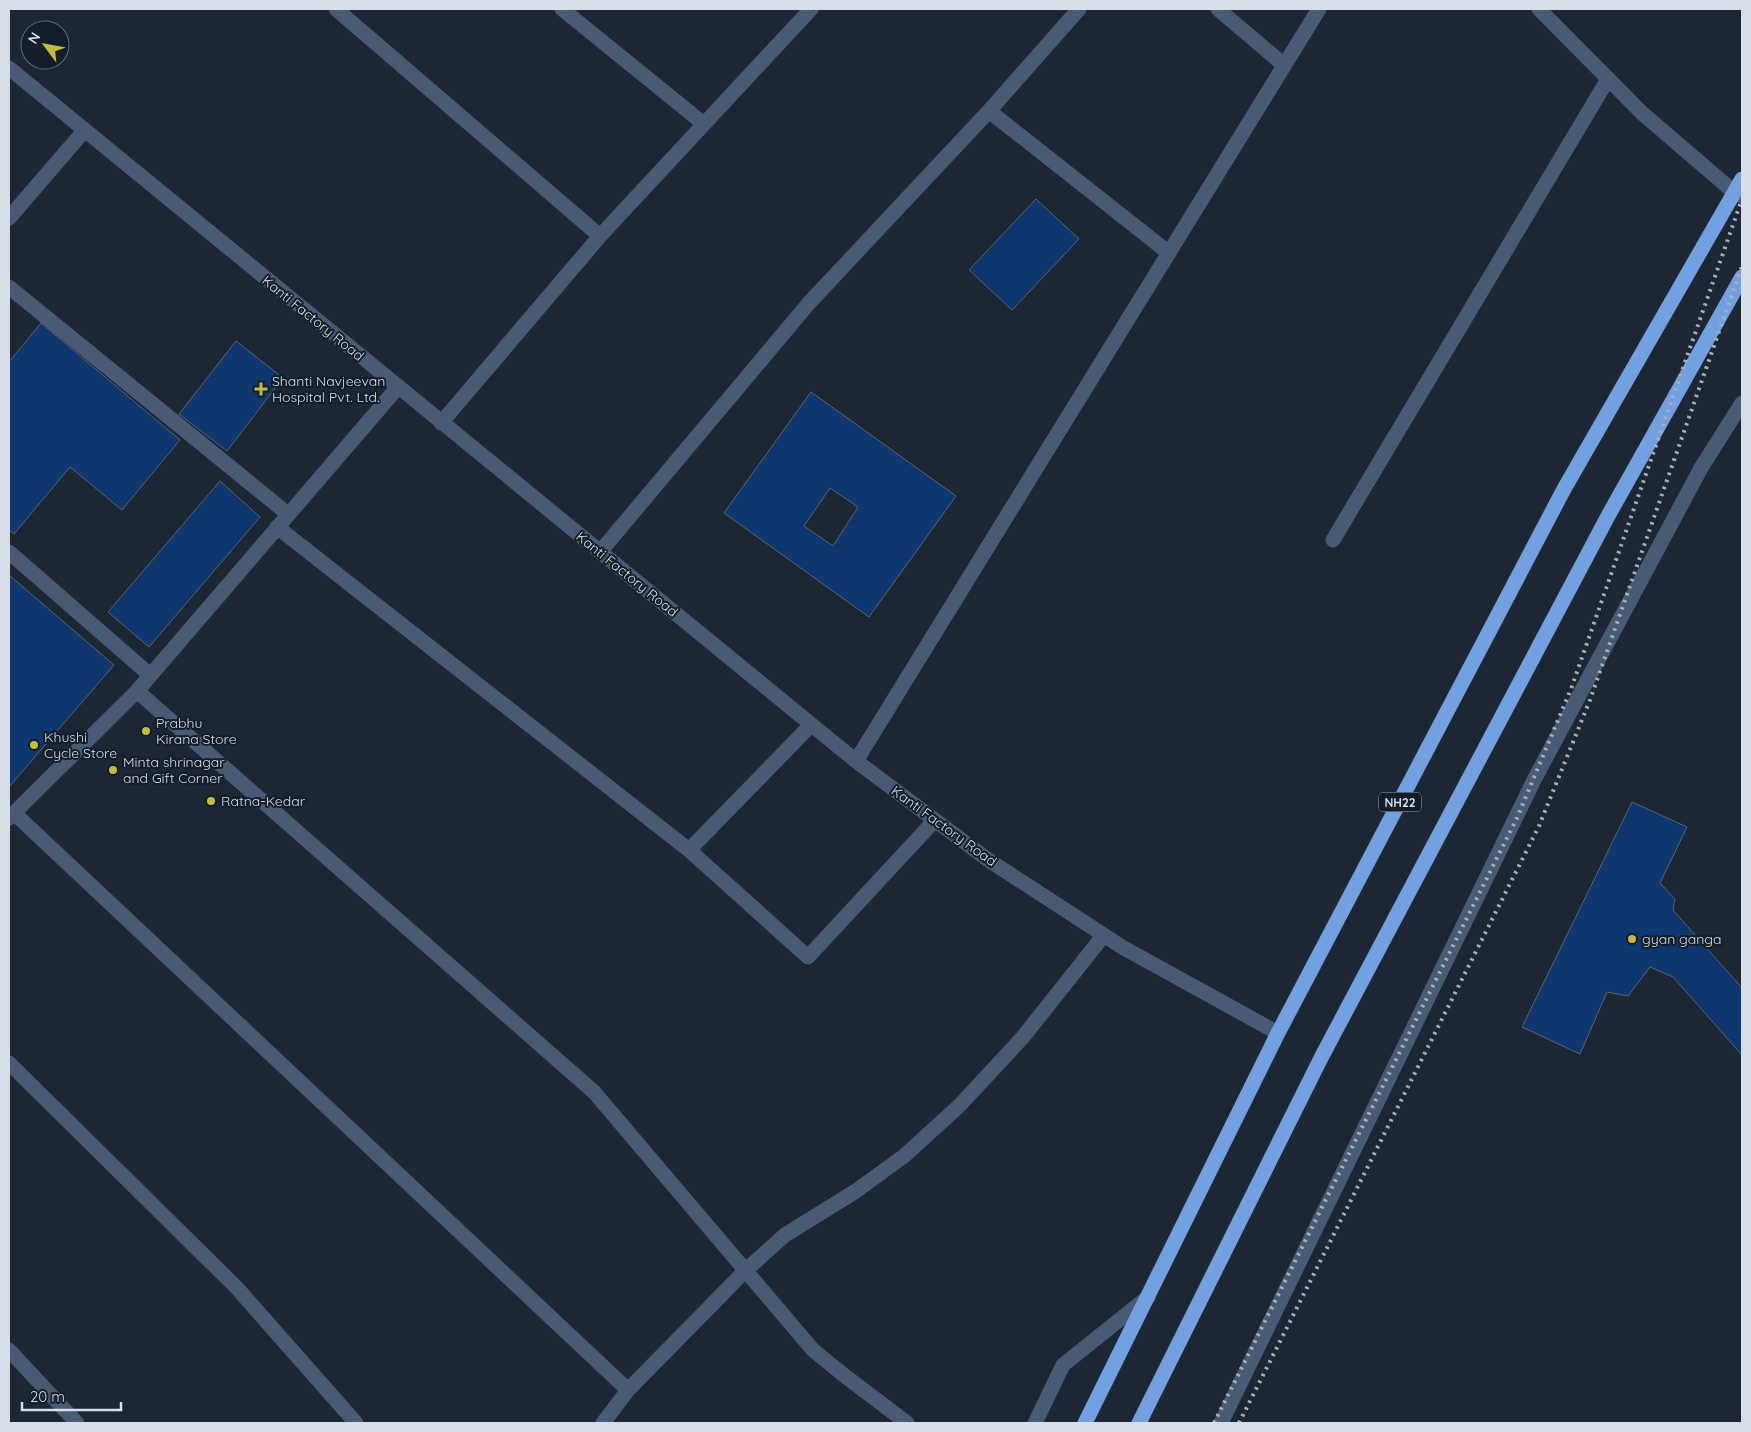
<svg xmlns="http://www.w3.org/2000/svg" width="1751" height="1432" viewBox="0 0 1751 1432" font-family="Quicksand,sans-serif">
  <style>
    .building { fill: #0d376e; stroke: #586373; fill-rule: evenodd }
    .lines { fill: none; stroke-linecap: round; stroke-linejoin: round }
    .minor { stroke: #485a74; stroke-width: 15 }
    .highway { stroke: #73a0e0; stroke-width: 15 }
    .rail { stroke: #a8afb9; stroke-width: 4; stroke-dasharray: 2.5 5; stroke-linecap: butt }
    .poi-dot { fill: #c2bd3f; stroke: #141d2a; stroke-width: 2 }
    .labels { text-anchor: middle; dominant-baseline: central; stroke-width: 4; stroke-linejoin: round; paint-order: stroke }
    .shield { fill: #141d2a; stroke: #9da4ae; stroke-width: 1 }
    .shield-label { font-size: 12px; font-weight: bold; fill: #d8dee7 }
    .street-label { font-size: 14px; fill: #d8dee7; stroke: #141d2a }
    .poi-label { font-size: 14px; fill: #d8dee7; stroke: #141d2a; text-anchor: start }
  </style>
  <rect width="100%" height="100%" fill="#1d2734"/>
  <path class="building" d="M1036,199L1079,239L1012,310L969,270Z
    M41,323L180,440L122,510L70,467L14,534L9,530V362Z
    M236,341L283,378L227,451L179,414Z
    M811,392L956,496L869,617L724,513ZM830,488L858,507L833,546L804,526Z
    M220,481L260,517L149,647L108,612Z
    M9,575L114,665L9,787Z
    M1632,802L1687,827L1660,883L1675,899L1673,910L1742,988V1055L1673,977L1650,967L1628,996L1607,992L1580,1054L1522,1027Z"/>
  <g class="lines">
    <path class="minor" d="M336,9L600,236
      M562,9L704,124
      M1218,9L1284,65
      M1539,9L1642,113L1734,192L1742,196
      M9,68L856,761L987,859L1122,947L1278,1033
      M989,111L1169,253
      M9,218L84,131
      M9,287L288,514
      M441,423L600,236L811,9
      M277,527L689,850L808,957L935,820
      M1333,540L1608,79
      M9,552L150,675
      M600,552L809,303L989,111L1079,9
      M137,691L594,1092L813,1350L845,1376L907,1423
      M856,761L1319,9
      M14,813L628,1390
      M9,818L137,691L398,387
      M689,850L811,725
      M9,1063L237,1288L356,1423
      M9,1350L77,1423
      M603,1423L628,1390L745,1271L785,1235L856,1191L904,1156L959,1106L1023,1037L1104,935
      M1035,1423L1063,1365L1148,1297
      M1221,1423L1535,778L1701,468L1742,403"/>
    <path class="highway" d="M1085,1423L1278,1033L1564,489L1742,179
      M1139,1423L1321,1058L1608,516L1742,277"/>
    <path class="rail" d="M1214,1423L1517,818L1571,689L1742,199
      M1239,1423L1539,826L1590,700L1742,266"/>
  </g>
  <g class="poi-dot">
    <path d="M258.5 381.5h5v5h5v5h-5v5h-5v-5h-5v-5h5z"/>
    <circle cx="146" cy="731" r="5"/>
    <circle cx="34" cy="745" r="5"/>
    <circle cx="113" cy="770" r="5"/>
    <circle cx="211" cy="801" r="5"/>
    <circle cx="1632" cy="939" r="5"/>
  </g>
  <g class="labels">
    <rect class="shield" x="1379" y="792.5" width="42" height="19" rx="4"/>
    <g class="shield-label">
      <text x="1400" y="802">NH22</text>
    </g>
    <g class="street-label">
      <text transform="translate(313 318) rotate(39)">Kanti Factory Road</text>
      <text transform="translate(627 574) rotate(39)">Kanti Factory Road</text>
      <text transform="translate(944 826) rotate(36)">Kanti Factory Road</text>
    </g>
    <g class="poi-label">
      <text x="272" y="381">Shanti Navjeevan<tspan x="272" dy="16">Hospital Pvt. Ltd.</tspan></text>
      <text x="156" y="723">Prabhu<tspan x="156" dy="16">Kirana Store</tspan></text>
      <text x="44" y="737">Khushi<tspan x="44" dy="16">Cycle Store</tspan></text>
      <text x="123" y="762">Minta shrinagar<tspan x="123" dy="16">and Gift Corner</tspan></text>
      <text x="221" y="801">Ratna-Kedar</text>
      <text x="1642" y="939">gyan ganga</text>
    </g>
  </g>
  <rect width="1751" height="1432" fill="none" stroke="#d8dee7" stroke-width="20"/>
  <g transform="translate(45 45) rotate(302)"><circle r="24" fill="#141d2a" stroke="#626a76"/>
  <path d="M0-4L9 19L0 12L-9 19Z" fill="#c2bd3f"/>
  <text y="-8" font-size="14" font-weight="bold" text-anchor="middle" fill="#d8dee7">N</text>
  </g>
  <path d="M22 1402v8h99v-8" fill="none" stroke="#d8dee7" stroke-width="2.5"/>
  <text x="30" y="1402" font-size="15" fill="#d8dee7" stroke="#141d2a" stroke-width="4" paint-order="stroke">20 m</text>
</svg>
